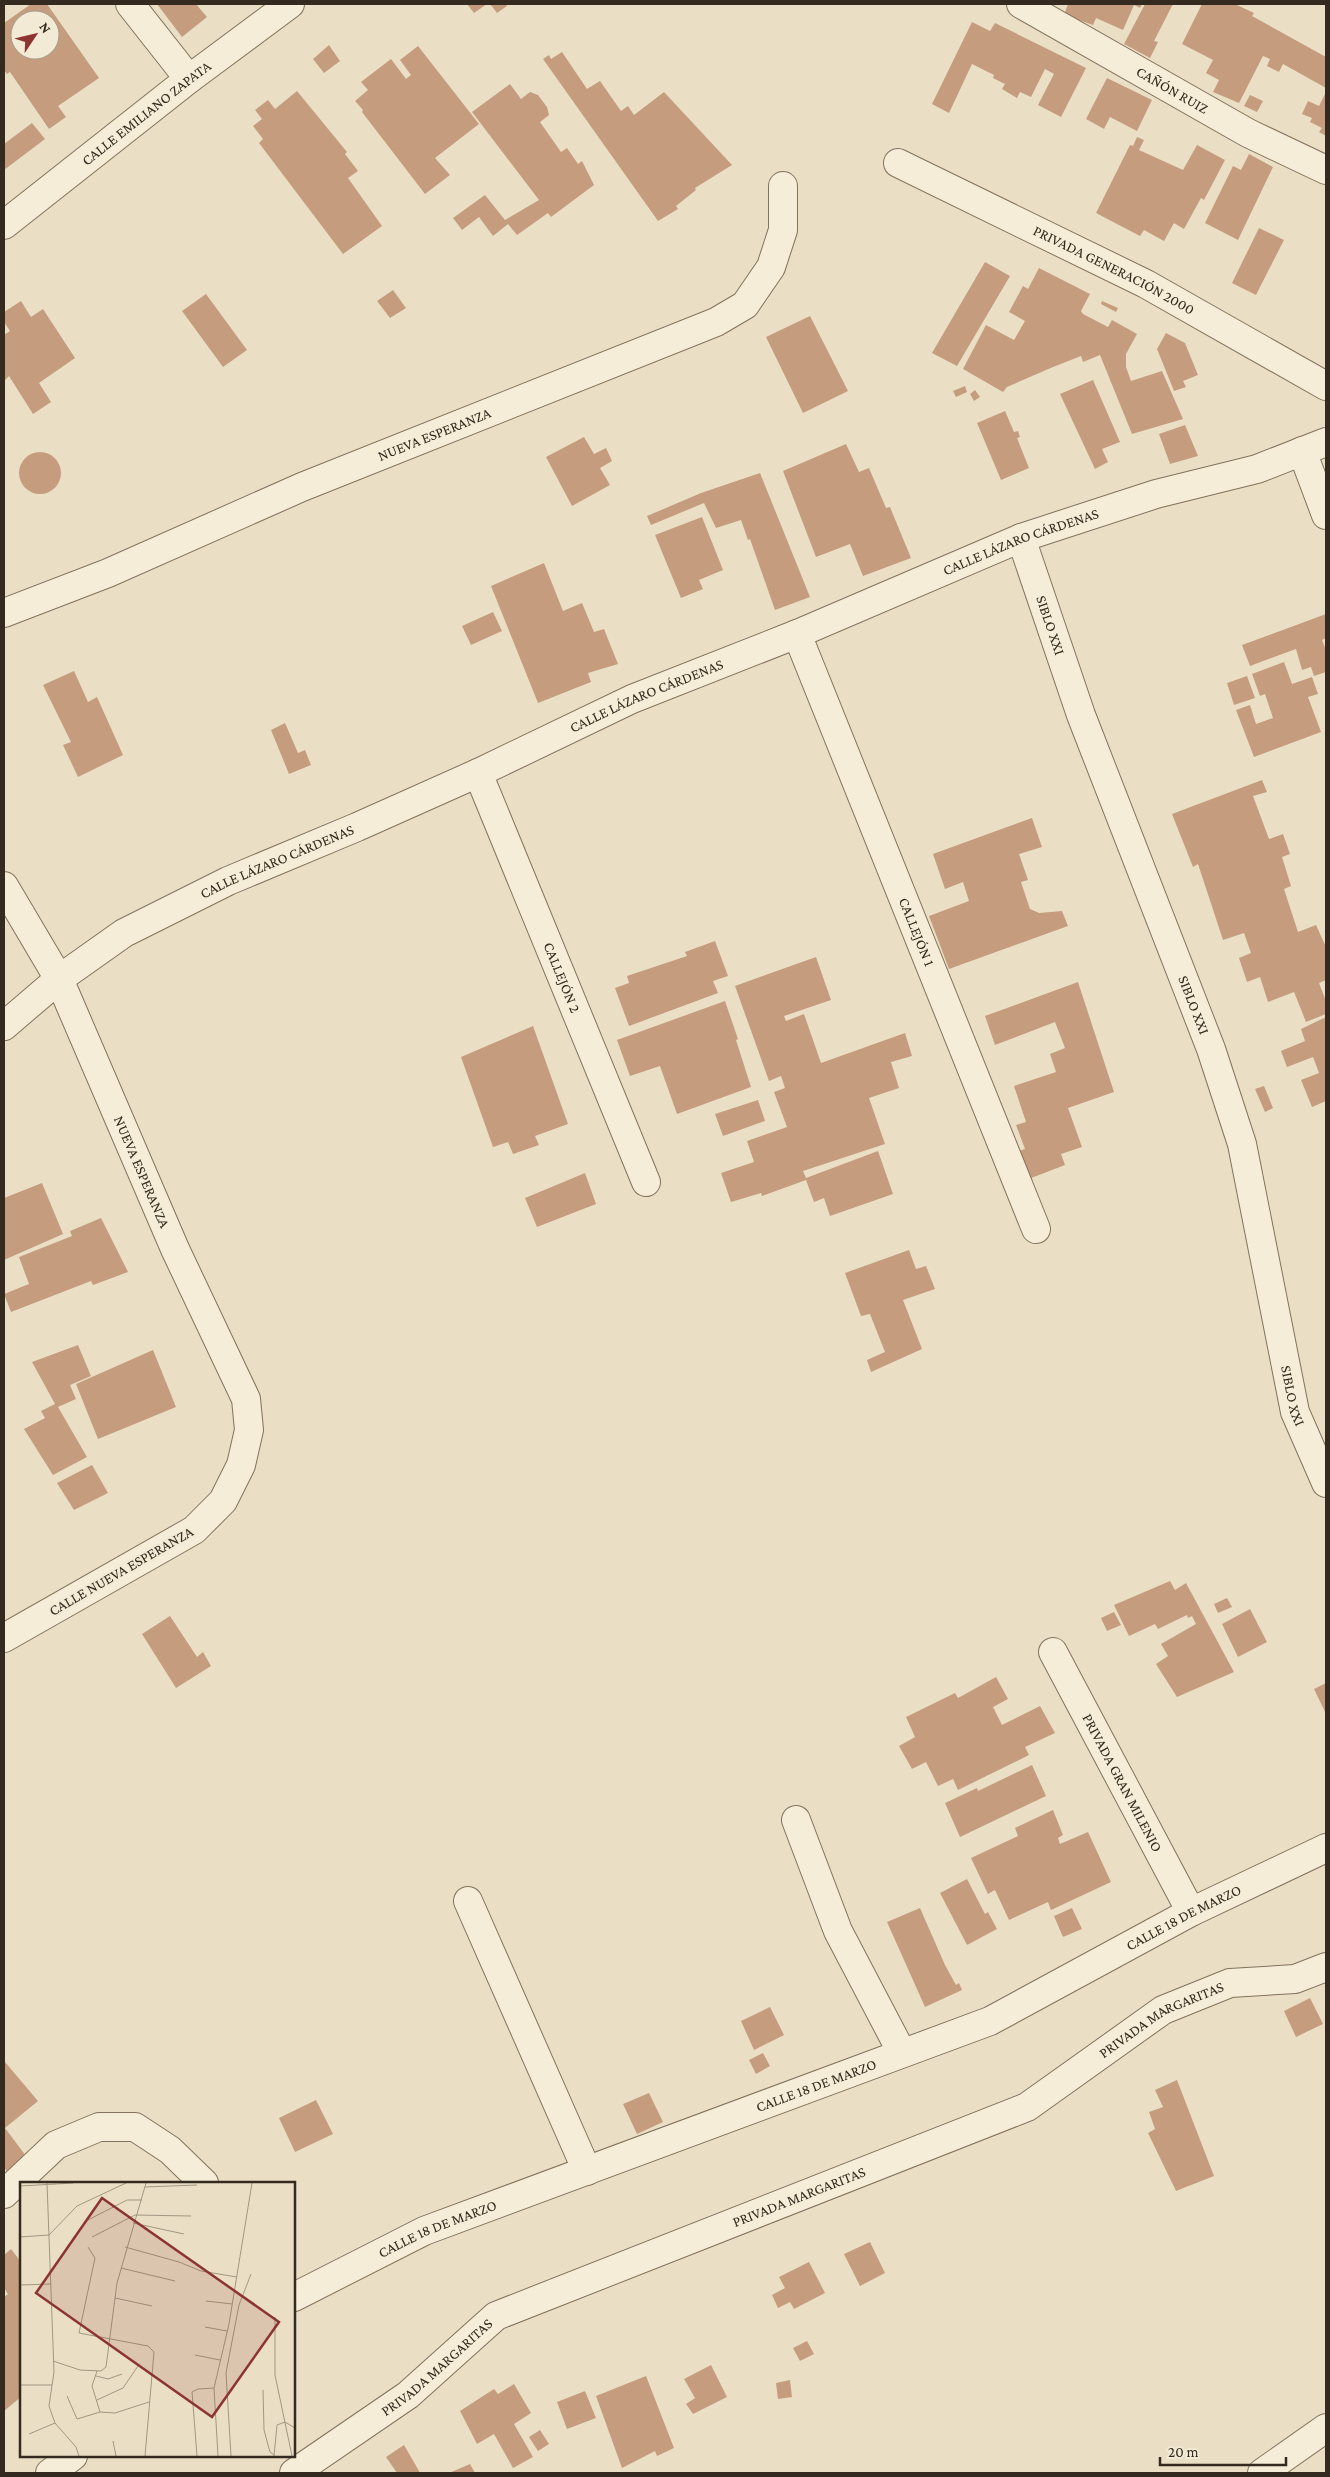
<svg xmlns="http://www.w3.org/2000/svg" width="1330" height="2477" viewBox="0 0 1330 2477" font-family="'Crimson Pro',serif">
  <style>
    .building { fill: #c59d7e; fill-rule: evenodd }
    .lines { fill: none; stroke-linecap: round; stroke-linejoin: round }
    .minor-casing { stroke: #83725d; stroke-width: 30 }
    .minor { stroke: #f5edd7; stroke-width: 28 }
    .labels { text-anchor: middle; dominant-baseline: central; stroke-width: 4.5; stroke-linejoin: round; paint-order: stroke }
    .street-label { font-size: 15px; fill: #342a1f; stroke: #f2ead4 }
    .inset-road { fill: none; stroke: #a19783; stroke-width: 1 }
    .view { fill: #8d3332; fill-opacity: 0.15; stroke: #8d3332; stroke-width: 2.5 }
    .inset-edge { fill: none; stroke: #342a1f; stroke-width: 2.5 }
  </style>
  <rect width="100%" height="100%" fill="#eadfc5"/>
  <path class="building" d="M31,4H47L99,78L58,106L66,117L49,129L10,72L7,74L4,70V23ZM20,20H50V50H20Z
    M157,4H196L207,17L182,37Z
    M467,4H487L474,13Z
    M490,4H506L507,6L497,13Z
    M1068,4H1142L1140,8L1134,5L1123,30L1096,18L1093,25L1064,15Z
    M1145,4H1173L1154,41L1158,42L1150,58L1124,44Z
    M1202,4H1235L1254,13L1252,16L1326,57V88L1283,64L1279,72L1267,66L1270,59L1263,56L1239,103L1213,92L1219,80L1206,73L1213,60L1182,44Z
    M972,22L990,31L995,23L1086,68L1061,117L1038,105L1054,74L1045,69L1031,97L1020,92L1017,98L1002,89L1005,84L993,78L994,75L972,64L949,113L932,104Z
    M329,45L340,61L324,73L313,59Z
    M418,46L479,124L435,158L450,175L425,194L362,112L363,110L355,101L368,90L361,82L391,59L406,79L411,75L400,60Z
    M562,52L587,89L600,81L621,111L628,106L634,115L664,92L732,165L695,188L696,190L676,206L678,209L658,221L543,59L549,55L551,59Z
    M1107,78L1152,100L1137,131L1110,117L1104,129L1086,119Z
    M510,84L521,99L530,92L538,95L547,107L549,115L540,122L561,152L567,148L578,164L582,161L594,185L551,217L548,213L517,235L508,224L493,236L479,217L462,230L453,218L485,195L505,220L539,200L472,112Z
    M297,91L347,152L345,154L358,171L348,178L382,226L343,254L259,143L263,139L253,126L262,119L255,110L268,100L275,109Z
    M1326,92V136L1319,132L1322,128L1310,122L1312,118L1302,114L1308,101L1319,106Z
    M1250,95L1263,101L1257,112L1244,106Z
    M32,123L45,139L4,170V144Z
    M1137,137L1144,140L1139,150L1183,170L1197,145L1225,160L1204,200L1201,198L1184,229L1174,223L1164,241L1144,230L1140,236L1096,213L1130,145L1133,146Z
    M1249,154L1273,167L1238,240L1205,223L1233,166L1241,170Z
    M1259,228L1284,240L1256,295L1232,283Z
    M985,262L1010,276L957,366L932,353Z
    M1039,268L1090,294L1081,311L1083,314L1108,327L1112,320L1137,334L1126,354V367L1131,381L1162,371L1183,419L1132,434L1100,355L1083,362L1081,356L1053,367L1007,387L1003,392L963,369L986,325L1014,340L1025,321L1009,312L1023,286L1028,289Z
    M393,290L406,308L390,318L377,301Z
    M206,294L247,350L223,367L182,311Z
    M21,301L31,317L43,309L75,358L39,383L51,402L33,414L9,376L4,381V335L10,331L4,322V312Z
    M1102,301L1118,308L1116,312L1101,304Z
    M810,316L848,391L803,413L766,337Z
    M1166,333L1185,343L1198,375L1183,381L1186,387L1174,391L1157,349Z
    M1093,380L1120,442L1102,449L1108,462L1095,469L1060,394Z
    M965,386L967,392L956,397L953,391Z
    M975,390L980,397L974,401L970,394Z
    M1005,411L1014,432L1018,431L1020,437L1017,438L1029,468L1001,480L977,423Z
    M1185,425L1198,456L1170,464L1159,434Z
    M584,437L594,454L606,448L612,461L600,468L610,485L572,506L546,457Z
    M846,444L859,472L869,468L886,508L890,507L911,558L863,576L850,544L816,557L783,471Z
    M19 473a21 21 0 1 1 42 0a21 21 0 1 1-42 0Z
    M760,473L810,597L775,610L750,539L748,540L741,520L716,528L704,503L651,525L647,516L701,493Z
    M702,517L723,570L699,580L703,589L681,598L655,535Z
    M544,563L563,611L582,603L594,632L604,629L618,664L588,673L591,682L538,703L491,586Z
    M493,612L502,631L471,645L462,626Z
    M1326,614V638L1322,640L1326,650V672L1314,676L1311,667L1302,670L1296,649L1250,666L1242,645Z
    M1284,662L1292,684L1312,677L1318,694L1308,697L1321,732L1254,757L1236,710L1250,705L1256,724L1273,718L1265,694L1260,696L1252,674Z
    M74,671L88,702L97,697L123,755L78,777L63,745L71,742L43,685Z
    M1247,676L1255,698L1234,705L1227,683Z
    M285,723L298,753L305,750L311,765L289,774L271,730Z
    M1262,780L1267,792L1253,796L1269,839L1283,834L1290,854L1282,857L1291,886L1284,889L1298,932L1316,925L1326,947V980L1319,983L1326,1001V1014L1306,1022L1294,992L1268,1002L1260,977L1247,982L1239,958L1251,953L1244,933L1223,940L1198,864L1193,867L1172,814Z
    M1032,818L1042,847L1019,854L1028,880L1021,882L1030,909L1039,913L1062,911L1068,926L949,969L929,916L969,901L963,882L945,889L933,854Z
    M715,941L728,976L713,981L718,993L629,1026L615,988L629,983L627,976L687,956L685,952Z
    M816,957L831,1000L784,1016L786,1021L804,1014L821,1063L905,1033L912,1056L891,1062L899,1088L869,1098L885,1144L803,1171L806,1178L878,1151L893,1194L830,1216L824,1198L814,1202L806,1180L762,1196L761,1193L731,1202L721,1173L754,1162L747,1141L787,1127L774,1092L785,1088L781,1076L769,1081L735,986Z
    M1078,982L1114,1092L1068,1108L1082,1147L1061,1154L1065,1165L1026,1180L1016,1152L1025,1149L1016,1125L1026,1122L1014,1086L1056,1072L1050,1054L1065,1048L1055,1022L995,1045L985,1016Z
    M725,1001L738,1039L736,1040L751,1087L677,1114L660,1066L630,1076L617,1040Z
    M1326,1017V1101L1312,1107L1301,1080L1319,1073L1313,1057L1287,1067L1281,1051L1305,1041L1301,1029Z
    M533,1026L568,1124L535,1136L539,1145L513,1154L508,1142L493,1147L461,1057Z
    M1264,1086L1273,1108L1265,1112L1255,1089Z
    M758,1100L765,1121L723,1136L715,1114Z
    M585,1173L596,1204L537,1227L525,1198Z
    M42,1183L63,1234L4,1260V1198Z
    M101,1218L128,1272L93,1285L91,1281L11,1312L4,1294L29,1284L19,1257L72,1236L70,1231Z
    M909,1250L916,1269L926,1266L935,1289L903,1300L922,1349L871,1372L867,1360L885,1352L870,1314L861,1316L845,1273Z
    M78,1345L91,1376L70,1385L76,1399L58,1407L87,1457L53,1475L24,1429L45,1418L41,1411L55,1404L32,1362Z
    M153,1350L176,1407L98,1439L76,1384Z
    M92,1465L108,1493L74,1510L57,1483Z
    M1170,1581L1175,1590L1186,1583L1234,1672L1177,1697L1156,1664L1168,1656L1161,1644L1196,1624L1192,1616L1188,1618L1187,1615L1158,1629L1155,1624L1129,1636L1114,1605Z
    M1227,1598L1232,1607L1218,1613L1214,1604Z
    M1250,1609L1267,1642L1238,1657L1222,1624Z
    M1114,1612L1121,1625L1107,1631L1101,1618Z
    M170,1616L197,1657L203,1652L211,1666L176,1688L142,1634Z
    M996,1677L1008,1699L993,1707L1002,1725L1040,1706L1055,1733L1025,1747L1029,1755L958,1790L953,1779L938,1786L926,1762L912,1769L899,1746L915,1737L906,1717L955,1693L958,1698Z
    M1326,1683V1714L1314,1689Z
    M1032,1765L1046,1796L960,1837L945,1803L977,1788L978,1791Z
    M1053,1810L1063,1835L1058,1838L1060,1844L1088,1832L1111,1882L1051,1910L1048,1902L1009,1920L995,1890L988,1894L971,1858L1018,1836L1015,1828Z
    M967,1879L985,1914L988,1912L997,1929L967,1945L940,1893Z
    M920,1908L945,1965L956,1985L959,1983L962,1990L925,2007L887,1922Z
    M1072,1908L1082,1929L1063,1937L1054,1916Z
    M1310,1998L1323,2024L1296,2037L1284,2011Z
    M770,2007L784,2035L754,2050L741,2021Z
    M763,2053L770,2066L756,2074L749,2060Z
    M5,2062L38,2101L5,2128L26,2156L7,2172L4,2167Z
    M1177,2080L1214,2176L1176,2191L1148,2133L1155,2129L1149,2112L1163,2107L1155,2090Z
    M649,2093L663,2122L637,2134L623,2104Z
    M316,2100L333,2134L295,2152L279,2118Z
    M870,2242L885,2273L860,2286L844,2254Z
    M11,2249L21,2262V2397L4,2411V2297L8,2294L4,2288V2255Z
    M809,2262L825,2293L794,2309L790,2302L778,2308L772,2295L785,2288L779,2277Z
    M807,2341L814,2354L800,2361L793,2348Z
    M711,2365L727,2397L693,2414L686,2404L695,2398L684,2379Z
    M646,2376L674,2448L657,2456L655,2451L622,2468L596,2396Z
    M790,2380L792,2397L778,2399L776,2383Z
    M514,2384L531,2413L514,2424L533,2457L513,2468L494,2434L477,2444L460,2411L494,2389L498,2394Z
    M585,2391L596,2418L567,2429L557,2402Z
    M540,2430L549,2444L538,2451L529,2437Z
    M404,2445L419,2471L420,2473H397L386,2457Z
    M470,2464L475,2473H449Z"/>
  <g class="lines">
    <defs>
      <g id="minor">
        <path d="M130,4L189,79"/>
        <path id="s1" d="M1021,4L1248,133L1326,170"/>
        <path id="s2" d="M898,163L1146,284L1326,386"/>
        <path id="s3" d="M4,225L189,79L290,4"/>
        <path d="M1302,451L1326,515"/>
        <path id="s4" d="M1021,538L1081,715L1211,1049L1242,1144L1295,1412L1326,1483"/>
        <path id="s5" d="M4,613L108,573L302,487L716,322L745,305L771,267L783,230V186"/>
        <path id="s6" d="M797,634L1036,1229"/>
        <path id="s7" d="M478,773L646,1182"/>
        <path id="s8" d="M4,886L59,979L175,1249L246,1399L249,1430L241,1465L223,1501L194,1530L4,1638"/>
        <path id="s9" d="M4,1026L59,979L124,933L228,881L357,827L478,773L632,699L797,634L1021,538L1156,494L1257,469L1326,442"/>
        <path id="s10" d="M1053,1652L1191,1912"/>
        <path d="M796,1820L838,1931L902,2053"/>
        <path d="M468,1901L587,2171"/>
        <path d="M4,2194L56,2145L99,2127H135L170,2150L204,2183"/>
        <path id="s11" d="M294,2297L424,2231L990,2021L1191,1912L1326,1848"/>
        <path d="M50,2473L73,2456"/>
        <path id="s12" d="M294,2473L408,2395L496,2316L1027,2107L1163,2010L1230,1983L1295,1979L1326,1967"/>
        <path d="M1262,2473L1326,2428"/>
      </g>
    </defs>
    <use href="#minor" class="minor-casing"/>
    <use href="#minor" class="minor"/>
  </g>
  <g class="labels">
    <g class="street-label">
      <text stroke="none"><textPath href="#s1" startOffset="174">CAÑÓN RUIZ</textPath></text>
      <text stroke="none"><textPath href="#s3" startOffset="181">CALLE EMILIANO ZAPATA</textPath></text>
      <text stroke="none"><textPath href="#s2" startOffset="241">PRIVADA GENERACIÓN 2000</textPath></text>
      <text stroke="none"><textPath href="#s5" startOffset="466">NUEVA ESPERANZA</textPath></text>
      <text stroke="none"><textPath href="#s9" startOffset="1131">CALLE LÁZARO CÁRDENAS</textPath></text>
      <text stroke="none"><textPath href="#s4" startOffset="92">SIBLO XXI</textPath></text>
      <text stroke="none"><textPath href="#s9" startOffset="726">CALLE LÁZARO CÁRDENAS</textPath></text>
      <text stroke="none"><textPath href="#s9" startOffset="321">CALLE LÁZARO CÁRDENAS</textPath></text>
      <text stroke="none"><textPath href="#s6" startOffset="321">CALLEJÓN 1</textPath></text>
      <text stroke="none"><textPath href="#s7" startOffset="221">CALLEJÓN 2</textPath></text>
      <text stroke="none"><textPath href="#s4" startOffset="498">SIBLO XXI</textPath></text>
      <text stroke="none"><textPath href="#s8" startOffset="318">NUEVA ESPERANZA</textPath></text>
      <text stroke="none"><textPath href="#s4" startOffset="902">SIBLO XXI</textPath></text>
      <text transform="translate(121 1571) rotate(-30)">CALLE NUEVA ESPERANZA</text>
      <text stroke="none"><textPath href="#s10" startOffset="148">PRIVADA GRAN MILENIO</textPath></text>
      <text stroke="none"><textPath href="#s11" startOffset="969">CALLE 18 DE MARZO</textPath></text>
      <text stroke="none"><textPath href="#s12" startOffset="988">PRIVADA MARGARITAS</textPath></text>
      <text stroke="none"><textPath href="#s11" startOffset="564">CALLE 18 DE MARZO</textPath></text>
      <text stroke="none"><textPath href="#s12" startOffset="582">PRIVADA MARGARITAS</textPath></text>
      <text stroke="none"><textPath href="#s11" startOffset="159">CALLE 18 DE MARZO</textPath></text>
      <text stroke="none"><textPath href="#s12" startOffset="178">PRIVADA MARGARITAS</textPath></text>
    </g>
  </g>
  <g transform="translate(20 2182)">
    <rect width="275" height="275" fill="#eadfc5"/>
    <path class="inset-road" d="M27,1L34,190L29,224L35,241L56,265L59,274M0,4L53,1M125,5L177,3M64,40L107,18H122M113,41L164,52M0,55L29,53L57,24L106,1M72,55L115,33L171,34M68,65L75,76L59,151L128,164L134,170L125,274M105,65L159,80L181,89L217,95M101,86L155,99M0,103L31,102M95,116L132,124M186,119L212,122M255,135V193L272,274M185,145L207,149M175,173L200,178M33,179L60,188L81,189L86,185L97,101L126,1M77,189L72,204L80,230M76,194L88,197L102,192M0,203H32M243,208L244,248L250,270L254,273M47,214L57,237L80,230L95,231L129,220M77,218L103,206L118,184M9,252L35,241M93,259L96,274M177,274L172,210L178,207L194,206M198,274L194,206L209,142L232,1M211,274L206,191L219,123L231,92M254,274L257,243L265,240L275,246"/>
    <path class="view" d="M82,16L259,140L192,235L16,111Z"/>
    <rect width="275" height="275" class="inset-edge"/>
  </g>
  <rect width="1330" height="2477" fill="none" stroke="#342a1f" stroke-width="10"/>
  <g transform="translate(35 35) rotate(55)"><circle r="24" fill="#f2ead4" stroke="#a69d8c"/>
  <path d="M0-4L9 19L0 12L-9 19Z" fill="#8d3332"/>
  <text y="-8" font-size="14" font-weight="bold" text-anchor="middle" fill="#342a1f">N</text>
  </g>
  <path d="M1160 2457v8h126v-8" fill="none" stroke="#342a1f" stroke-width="2.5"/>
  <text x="1168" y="2457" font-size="15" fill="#342a1f" stroke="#f2ead4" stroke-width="4" paint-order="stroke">20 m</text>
</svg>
